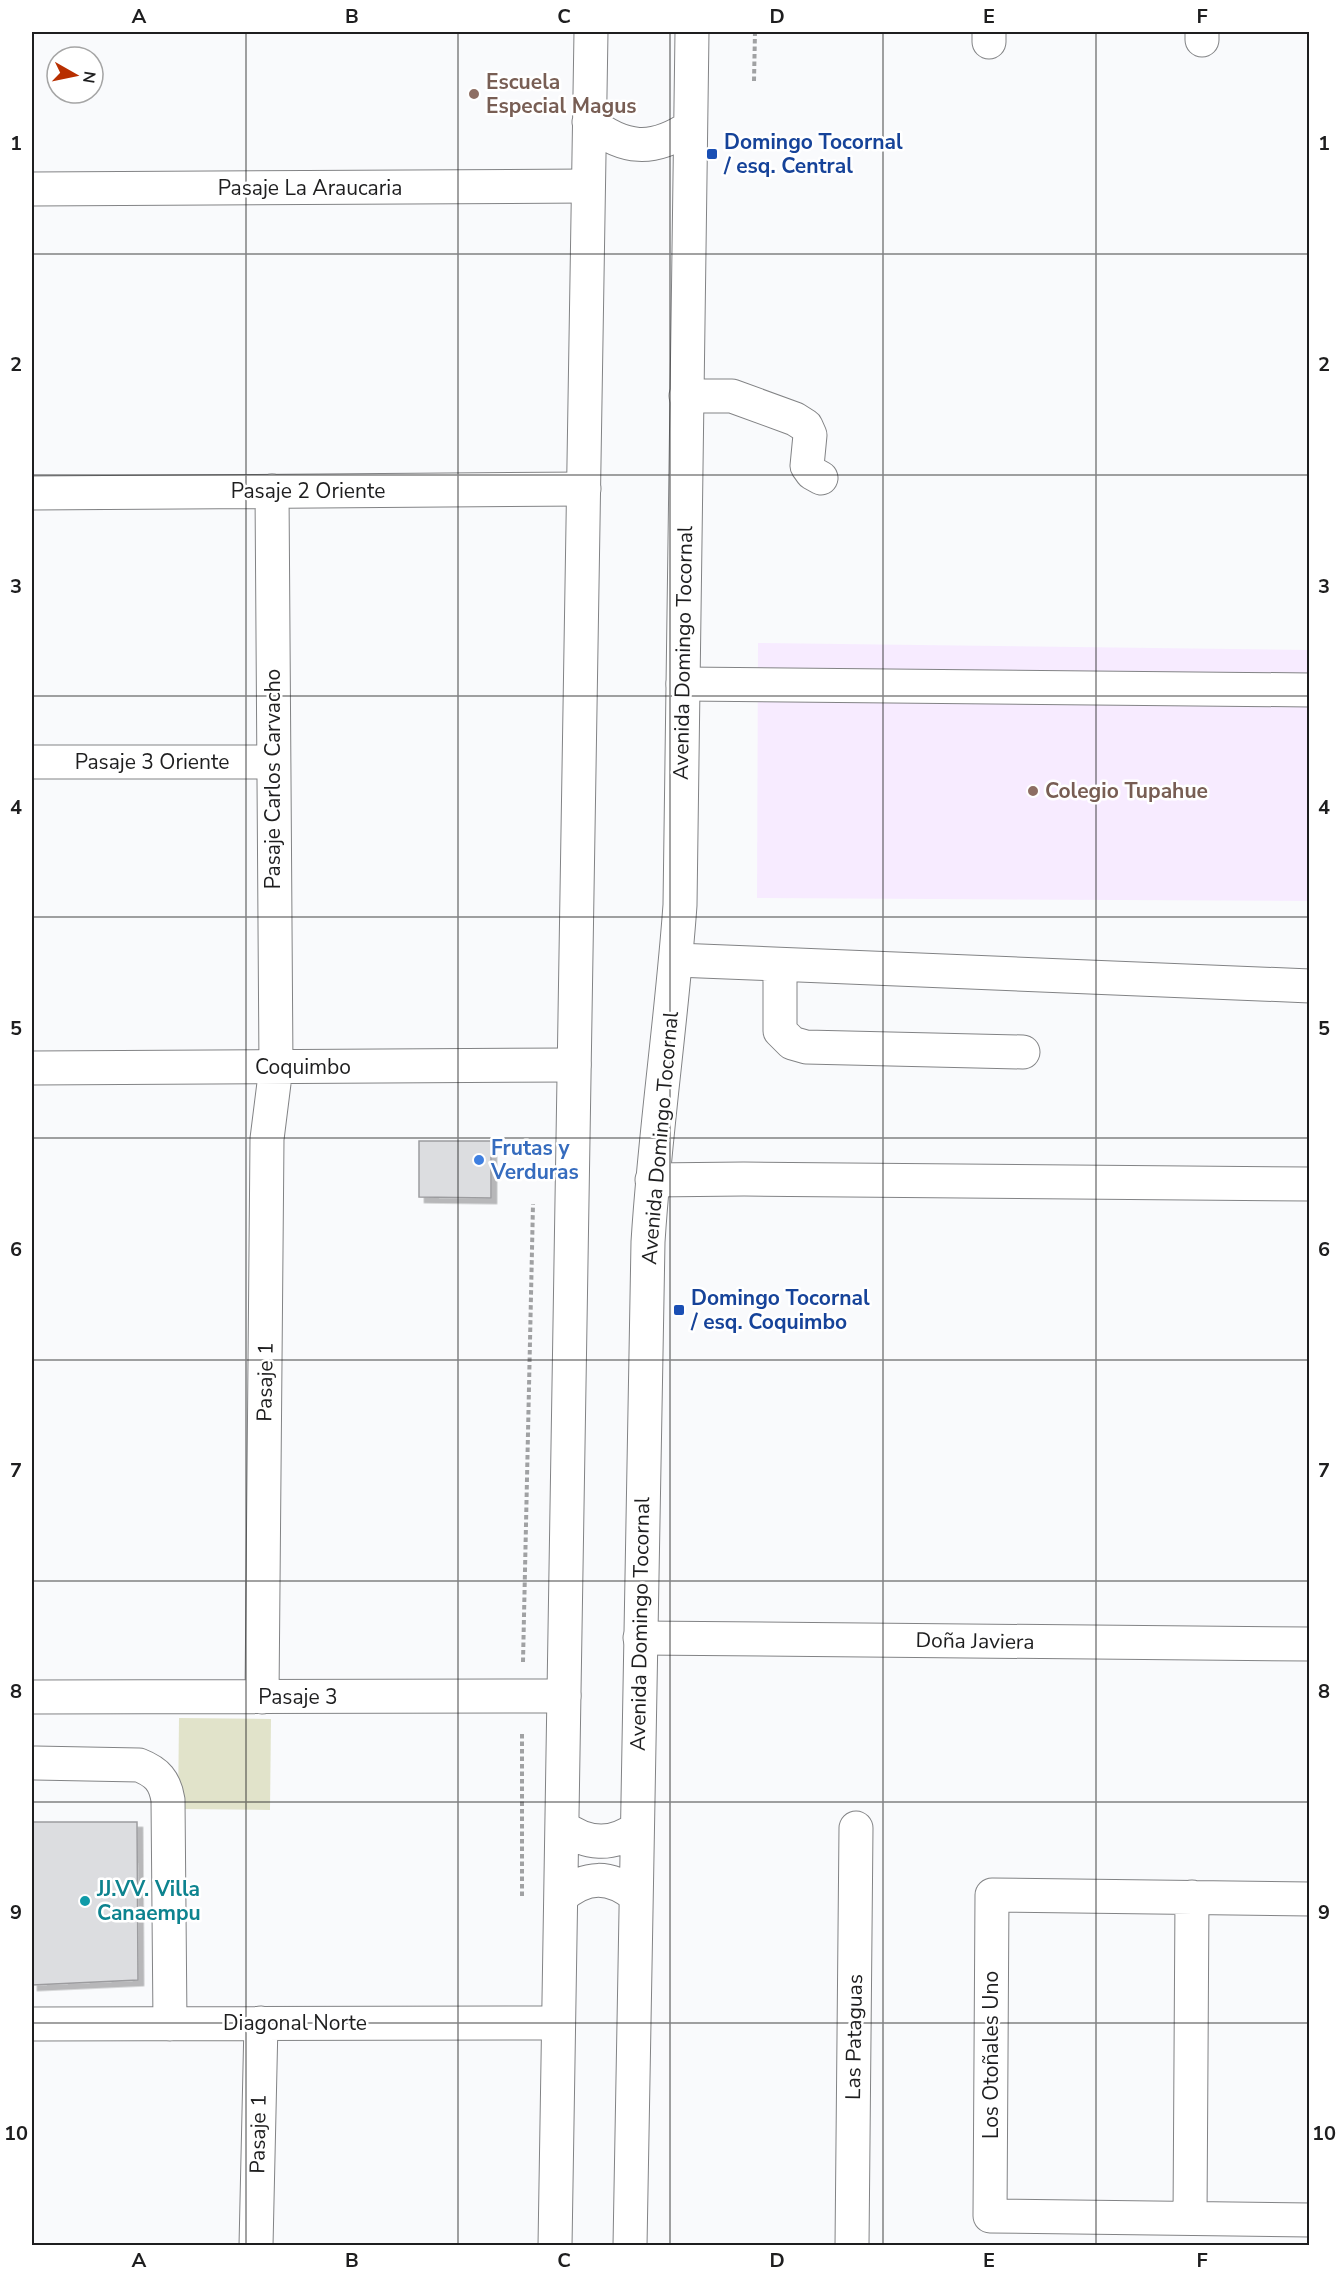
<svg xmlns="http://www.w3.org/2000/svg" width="1341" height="2277" viewBox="0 0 1341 2277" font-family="'Nunito Sans',sans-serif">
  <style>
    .education { fill: #f7ebff }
    .green { fill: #e1e3ca }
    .building { fill: #dcdde0; stroke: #9c9c9f; stroke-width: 1.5; filter: url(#shadow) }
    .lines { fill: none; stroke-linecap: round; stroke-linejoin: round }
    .minor-casing { stroke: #828385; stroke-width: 35 }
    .major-casing { stroke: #828385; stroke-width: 35 }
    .path { stroke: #a0a1a3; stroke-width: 4; stroke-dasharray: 4.5 3; stroke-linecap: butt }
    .minor { stroke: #fff; stroke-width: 33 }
    .major { stroke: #fff; stroke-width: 33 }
    .grid { fill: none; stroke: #1e1e1f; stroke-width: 1.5; stroke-opacity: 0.55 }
    .education-dot { fill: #8d6e63; stroke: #fff; stroke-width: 2 }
    .transit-dot { fill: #1a4fb4; stroke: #fff; stroke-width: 2 }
    .shop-dot { fill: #3f7fe0; stroke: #fff; stroke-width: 2 }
    .culture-dot { fill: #0f9aa8; stroke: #fff; stroke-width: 2 }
    .labels { text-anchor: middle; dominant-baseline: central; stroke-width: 5; stroke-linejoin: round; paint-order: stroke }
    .education-label { font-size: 21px; font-weight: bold; fill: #785e54; stroke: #fff; text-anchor: start }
    .transit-label { font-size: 21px; font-weight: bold; fill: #164399; stroke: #fff; text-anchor: start }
    .street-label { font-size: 21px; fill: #1e1e1f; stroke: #fff }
    .shop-label { font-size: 21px; font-weight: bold; fill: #366cbe; stroke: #fff; text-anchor: start }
    .culture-label { font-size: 21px; font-weight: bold; fill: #0d838f; stroke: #fff; text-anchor: start }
    .neatline { fill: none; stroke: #1e1e1f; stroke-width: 2 }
    .grid-label { font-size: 20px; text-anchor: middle; font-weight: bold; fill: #1e1e1f }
  </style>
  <defs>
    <filter id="shadow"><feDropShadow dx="5.5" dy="5.5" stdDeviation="0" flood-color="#0004"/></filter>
  </defs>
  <rect width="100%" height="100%" fill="#f9fafc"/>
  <path class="education" d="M758,643L1309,650V901L757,898Z"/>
  <path class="green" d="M179,1718L271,1719L270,1810L178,1809Z"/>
  <path class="building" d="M419,1141H491V1198L419,1197Z
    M32,1822H137L138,1980L32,1985Z"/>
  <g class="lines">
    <defs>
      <path id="minor" d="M1202,40V32
        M989,42V32
        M32,189L588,186
        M686,396H732L795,419L806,426L810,435L807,466L812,473L821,478
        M32,493L584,489
        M683,684L1310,690
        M32,762H273
        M676,960L1310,986
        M780,966V1031L792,1043L806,1047L1023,1052
        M32,1068L574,1065
        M652,1180L744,1179L1310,1184
        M640,1638L1310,1644
        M32,1697L564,1696
        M262,1697L267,1139L276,1067L272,491
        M35,1763L139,1765C157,1772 165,1781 168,1800L170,2024
        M1310,1899L992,1895L990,2216L1310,2220
        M32,2024L558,2023
        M1190,2218L1192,1897
        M256,2246L261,2023
        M852,2246L856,1828"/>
      <path id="major" d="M589,122C624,150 653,152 690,127
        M562,1826C586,1845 612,1847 637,1828
        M561,1897C586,1875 610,1875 636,1896
        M555,2246L591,32
        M630,2246L648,1242C655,1129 672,1018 680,905L692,32"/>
    </defs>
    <use href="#minor" class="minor-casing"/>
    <use href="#major" class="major-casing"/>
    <path class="path" d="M754,81L755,32
      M523,1662L533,1204
      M522,1896V1732"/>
    <use href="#minor" class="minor"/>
    <use href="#major" class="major"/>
  </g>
  <path class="grid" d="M246,32V2246M458,32V2246M670,32V2246M883,32V2246M1096,32V2246M32,254H1310M32,475H1310M32,696H1310M32,917H1310M32,1138H1310M32,1360H1310M32,1581H1310M32,1802H1310M32,2023H1310"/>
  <g class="education-dot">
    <circle cx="474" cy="94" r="6"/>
    <circle cx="1033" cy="791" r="6"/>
  </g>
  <g class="transit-dot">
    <rect x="706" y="148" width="12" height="12" rx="3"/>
    <rect x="673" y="1304" width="12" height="12" rx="3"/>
  </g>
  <circle class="shop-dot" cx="479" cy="1160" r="6"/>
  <circle class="culture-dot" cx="85" cy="1901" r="6"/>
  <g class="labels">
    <g class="education-label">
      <text x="486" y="82">Escuela<tspan x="486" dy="24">Especial Magus</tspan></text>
      <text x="1045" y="791">Colegio Tupahue</text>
    </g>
    <g class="transit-label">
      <text x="724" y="142">Domingo Tocornal<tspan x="724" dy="24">/ esq. Central</tspan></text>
      <text x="691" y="1298">Domingo Tocornal<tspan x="691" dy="24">/ esq. Coquimbo</tspan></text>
    </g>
    <g class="street-label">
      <text x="310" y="188">Pasaje La Araucaria</text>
      <text x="308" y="491">Pasaje 2 Oriente</text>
      <text transform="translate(683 653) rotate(-89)">Avenida Domingo Tocornal</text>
      <text x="152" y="762">Pasaje 3 Oriente</text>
      <text transform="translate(273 779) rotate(-90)">Pasaje Carlos Carvacho</text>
      <text x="303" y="1067">Coquimbo</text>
      <text transform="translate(660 1138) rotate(-85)">Avenida Domingo Tocornal</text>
      <text transform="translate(265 1382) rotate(-89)">Pasaje 1</text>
      <text transform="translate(640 1624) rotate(-89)">Avenida Domingo Tocornal</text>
      <text transform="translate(975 1641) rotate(1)">Doña Javiera</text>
      <text x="298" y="1697">Pasaje 3</text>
      <text x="295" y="2023">Diagonal Norte</text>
      <text transform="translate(854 2037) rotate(-89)">Las Pataguas</text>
      <text transform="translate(991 2055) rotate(-90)">Los Otoñales Uno</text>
      <text transform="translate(258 2134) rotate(-89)">Pasaje 1</text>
    </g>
    <g class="shop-label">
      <text x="491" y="1148">Frutas y<tspan x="491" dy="24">Verduras</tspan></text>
    </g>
    <g class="culture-label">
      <text x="97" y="1889">JJ.VV. Villa<tspan x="97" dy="24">Canaempu</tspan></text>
    </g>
  </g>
  <rect width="1341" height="2277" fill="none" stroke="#ffffff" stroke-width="66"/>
  <g transform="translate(75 75) rotate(99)"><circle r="28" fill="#ffffff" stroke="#a5a5a5" stroke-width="1.5"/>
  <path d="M0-4.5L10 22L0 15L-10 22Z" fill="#b82f00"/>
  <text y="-9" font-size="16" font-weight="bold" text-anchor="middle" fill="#1e1e1f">N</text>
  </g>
  <rect x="33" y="33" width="1275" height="2211" class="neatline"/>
  <g class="grid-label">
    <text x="139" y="23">A</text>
    <text x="352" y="23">B</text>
    <text x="564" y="23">C</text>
    <text x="777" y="23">D</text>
    <text x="989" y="23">E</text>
    <text x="1202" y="23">F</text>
    <text x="16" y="150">1</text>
    <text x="1324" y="150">1</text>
    <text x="16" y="371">2</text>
    <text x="1324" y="371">2</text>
    <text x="16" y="593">3</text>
    <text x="1324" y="593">3</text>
    <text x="16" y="814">4</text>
    <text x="1324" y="814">4</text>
    <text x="16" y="1035">5</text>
    <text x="1324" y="1035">5</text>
    <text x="16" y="1256">6</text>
    <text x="1324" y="1256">6</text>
    <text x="16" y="1477">7</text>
    <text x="1324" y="1477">7</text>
    <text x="16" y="1698">8</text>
    <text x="1324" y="1698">8</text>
    <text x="16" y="1919">9</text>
    <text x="1324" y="1919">9</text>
    <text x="16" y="2140">10</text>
    <text x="1324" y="2140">10</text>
    <text x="139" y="2267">A</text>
    <text x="352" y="2267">B</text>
    <text x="564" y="2267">C</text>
    <text x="777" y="2267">D</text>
    <text x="989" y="2267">E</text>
    <text x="1202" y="2267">F</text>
  </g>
</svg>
